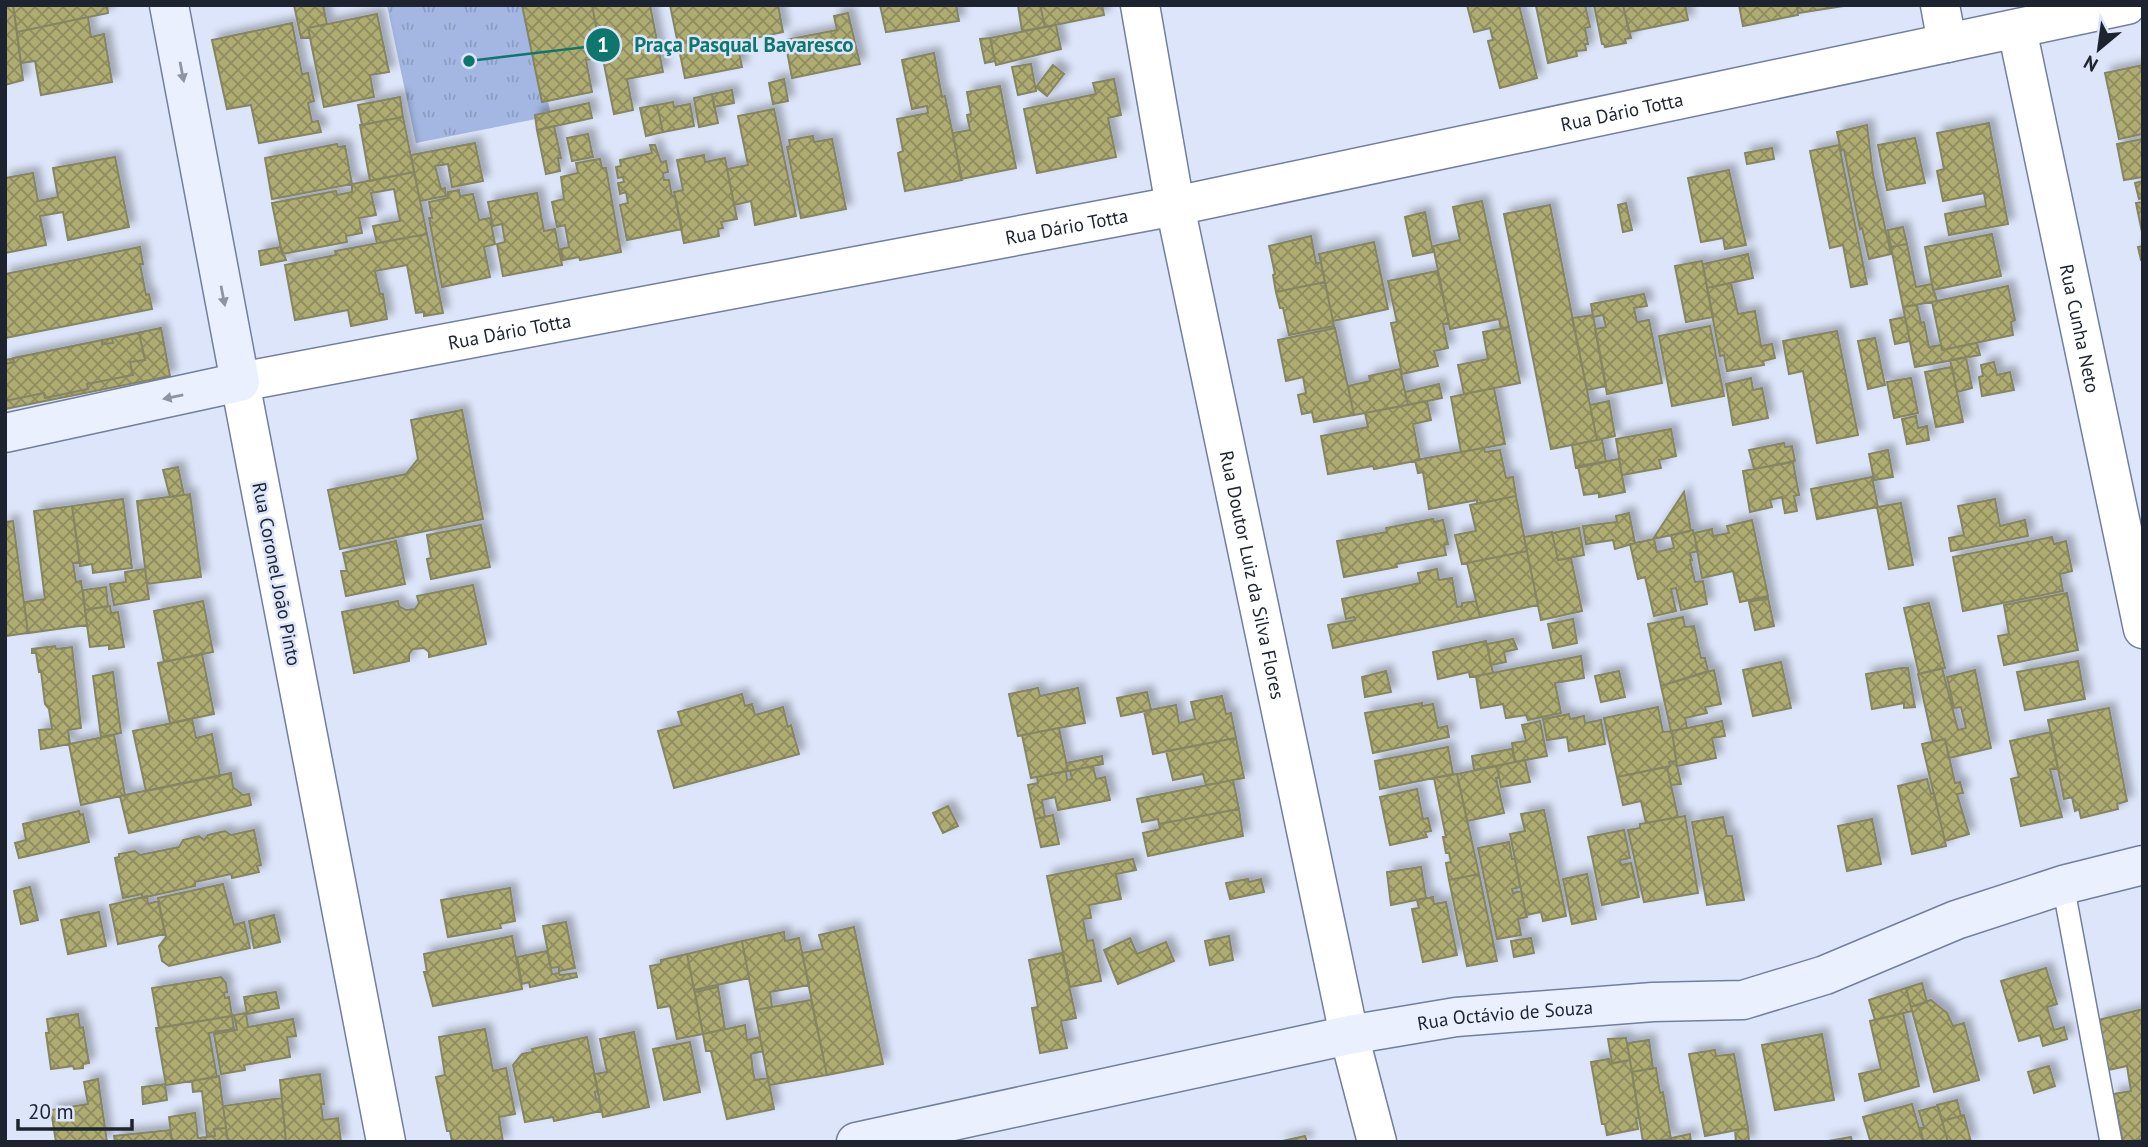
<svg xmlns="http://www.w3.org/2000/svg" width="2148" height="1147" viewBox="0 0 2148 1147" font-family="'PT Sans',sans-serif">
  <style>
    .grass { fill: url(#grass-tufts) }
    .building { fill: url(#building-cross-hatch); stroke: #858563; stroke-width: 2; filter: url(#shadow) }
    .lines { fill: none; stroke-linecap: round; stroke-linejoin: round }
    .lane-casing { stroke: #727f9d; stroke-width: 24 }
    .street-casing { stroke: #727f9d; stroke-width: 41 }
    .secondary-casing { stroke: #727f9d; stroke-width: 41 }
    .lane { stroke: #fff; stroke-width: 21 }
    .street { stroke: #fff; stroke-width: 38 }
    .secondary { stroke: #eaf0fd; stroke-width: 38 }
    .oneway { fill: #8e94a0 }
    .labels { text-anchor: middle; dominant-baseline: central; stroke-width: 5; stroke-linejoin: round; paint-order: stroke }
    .street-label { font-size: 19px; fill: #1d232f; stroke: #dce5f9 }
    .leader { fill: none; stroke: #0f766e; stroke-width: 2.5 }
    .callout-dot { fill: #0f766e; stroke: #dce5f9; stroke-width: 2.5 }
    .mark-label { font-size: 21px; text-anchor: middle; font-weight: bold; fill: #fff }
    .callout-label { font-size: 21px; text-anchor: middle; font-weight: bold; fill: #0f766e; stroke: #dce5f9; stroke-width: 5; stroke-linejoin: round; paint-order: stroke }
  </style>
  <defs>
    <pattern id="grass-tufts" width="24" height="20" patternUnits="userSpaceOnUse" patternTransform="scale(1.75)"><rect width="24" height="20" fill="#a3b7e2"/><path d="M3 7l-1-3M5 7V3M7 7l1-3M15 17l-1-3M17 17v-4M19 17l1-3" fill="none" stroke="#8c9dc2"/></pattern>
    <pattern id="building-cross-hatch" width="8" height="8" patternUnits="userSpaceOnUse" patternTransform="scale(1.75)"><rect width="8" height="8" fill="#aeac71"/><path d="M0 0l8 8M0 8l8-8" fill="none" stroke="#8d8c5d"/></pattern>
    <filter id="shadow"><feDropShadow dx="6" dy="-6" stdDeviation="3.5" flood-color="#0004"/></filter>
  </defs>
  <rect width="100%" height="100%" fill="#dce5f9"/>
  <path class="grass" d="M387,5H528L551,116L416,143Z"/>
  <path class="building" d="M5,5H13L23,80L5,85Z
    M13,5H107L108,13L17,32Z
    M294,5H323L327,24L308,28L310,37L301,38Z
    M522,5H592L602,57L586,60L592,92L542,102Z
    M592,5H650L663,72L627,79L633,110L614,114L599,39L611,37L610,29L597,32Z
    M670,5H778L783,32L737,42L742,67L685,78Z
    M880,5H956L959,21L886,32Z
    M1018,5H1040L1045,27L1022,31Z
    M1040,5H1102L1104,15L1045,27Z
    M1467,5H1519L1537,78L1500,88L1488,41L1493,40L1490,28L1474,32Z
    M1541,5H1585L1590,27L1585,28L1588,44H1585L1586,50L1576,51L1577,56L1548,63L1536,6Z
    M1594,5H1623L1631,38L1625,39L1626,43L1605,47L1604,44H1602Z
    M1623,5H1685L1688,20L1629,32Z
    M1739,5H1797L1798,15L1743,26Z
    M1797,5H1850L1798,13Z
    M848,13L860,64L792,78L785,40L837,30L834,16Z
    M377,14L389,72L370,75L374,97L324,107L308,28Z
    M88,17L91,37L104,34L112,82L41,95L35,61L21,63L17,32Z
    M292,23L302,74L308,73L314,101L308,103L312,122L318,121L321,132L259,143L251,105L227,109L212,40Z
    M1056,25L1061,49L996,65L990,38Z
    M990,38L995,61L985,63L980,39Z
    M934,53L942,97L945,96L962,180L905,191L898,153L903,151L897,119L928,113L927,106L912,109L902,60Z
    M1031,64L1036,91L1018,95L1012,67Z
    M1053,65L1064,74L1047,96L1036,87Z
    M2143,65V134L2119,139L2105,73Z
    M784,79L788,101L773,104L769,83Z
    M1114,79L1121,115L1108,118L1116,157L1037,173L1024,109L1096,94L1093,83Z
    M1000,86L1016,168L961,179L953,133L970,130L967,115L971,114L967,92Z
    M732,90L734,103L714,107L712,94Z
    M712,94L718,123L699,127L694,98Z
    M400,97L403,117L362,125L358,105Z
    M673,102L674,107L690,104L694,126L663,132L657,105Z
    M589,103L592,118L537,130L535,115Z
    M657,105L663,132L646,136L640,108Z
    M774,109L796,216L755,225L751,201L734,205L727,169L748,165L738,116Z
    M403,117L414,172L370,181L360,125Z
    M1989,123L2008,224L1949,235L1945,214L1986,206L1984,193L1943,201L1937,171L1944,169L1937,133Z
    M1867,125L1873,174L1891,254L1869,259L1862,228L1860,229L1844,150L1841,151L1837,132Z
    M554,126L561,158H558L560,171L546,174L537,130Z
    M588,134L593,157L572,161L567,138Z
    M813,136L814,142L832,139L846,209L801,218L787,147L790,146L789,140Z
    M1915,138L1925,183L1887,190L1878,145Z
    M2143,139V177L2124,180L2117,144Z
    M475,143L483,181L452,187L448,164L435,166L441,189L445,188L446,196L420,201L411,155Z
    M337,144L338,147L345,146L352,184L272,199L265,158Z
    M650,145H655L661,162L666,161L668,172L663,173L664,180H669L672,196H675L682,229L627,240L620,205L628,203L626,192L620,194L618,183L624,182L623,177L618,178L616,167L621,166L620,160L652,153Z
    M1839,145L1867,284L1851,287L1843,245L1830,248L1810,151Z
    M1772,148L1774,159L1747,164L1745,153Z
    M704,155L705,162L725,158L737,219L721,222L723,228L718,229L719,236L684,243L674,192L683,190L677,160Z
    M115,157L129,227L68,240L63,212L40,216L46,245L5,253V178L33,173L38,201L58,197L53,168Z
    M600,159L602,168H606L621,252L580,260L579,257L563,260L561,249L569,247L565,225L557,227L552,202L564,199L561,177L578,173L576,163Z
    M1729,170L1746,245L1725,249L1723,238L1701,242L1688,178Z
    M414,172L427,234L377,243L373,226L400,221L394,189L371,193L376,215L359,218L362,233L346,236L347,242L282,254L272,203L336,191L337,195L352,192V184Z
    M2143,181V198L2139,199L2135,183Z
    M459,190L460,196L473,194L479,220L490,218L495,244L484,247L490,277L442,287L429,218H432L429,202L448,198V192Z
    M537,193L544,231L555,229L562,265L503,276L497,244L505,242L502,224L493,226L488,202Z
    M1482,201L1509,327L1501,329L1499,319L1450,329L1433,246L1460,240L1453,207Z
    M2143,202V237L2136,203Z
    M1626,203L1632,230L1623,232L1618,205Z
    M1550,205L1597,440L1551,449L1504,214Z
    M1425,212L1433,252L1413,256L1405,217Z
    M1903,227L1907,244L1891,247L1888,230Z
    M427,234L443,313L424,316V312L416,313L407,265L375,271L380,294H383L387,319L351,326L348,310L295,320L285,265L336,255L335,251Z
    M1992,234L2001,276L1933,290L1925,247Z
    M1311,236L1316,263L1321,262L1325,282L1276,292L1273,275L1275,274L1269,246Z
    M1374,242L1388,309L1333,321L1319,254Z
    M1907,244L1916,287L1932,284L1937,301L1903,307L1891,247Z
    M2143,246V260H2141L2138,247Z
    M140,247L143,264H140L146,295L149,294L152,309L5,338V274Z
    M281,247L286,260L261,265L259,251Z
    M1748,254L1753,278L1707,288L1703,264Z
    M1702,261L1713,317L1686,322L1675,266Z
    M1437,271L1449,323L1443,324L1448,348L1434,351L1438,366L1402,374L1391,323L1397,322L1388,281Z
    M1325,282L1334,326L1289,335L1283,308H1280L1276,292Z
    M1731,283L1738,314L1755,311L1761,346L1772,344L1775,358L1763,361L1764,365L1727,371L1724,355L1720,356L1707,288Z
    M2008,286L2015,320L2011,322L2013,335L1942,350L1932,302Z
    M1644,294L1647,306L1634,308L1637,322L1649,320L1662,383L1607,394L1595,329L1606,327L1603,315L1593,317L1591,304Z
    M1917,305L1921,323L1924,322L1929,347L1941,345L1942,350L1977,343L1980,355L1915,367L1903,307Z
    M1593,315L1606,386L1587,390L1572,318Z
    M1905,317L1910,341L1895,344L1890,320Z
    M1710,326L1724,396L1672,406L1659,336Z
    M1509,327L1520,383L1464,394L1458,365L1488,359L1483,332Z
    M161,328L170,376L5,409V360Z
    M1335,328L1354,415L1314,422L1312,412L1302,414L1298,395L1306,393L1303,377L1286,381L1278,340Z
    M1837,331L1858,435L1817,443L1803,371L1789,374L1783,341Z
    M139,333L145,360L130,362L133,375L87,384L88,389L45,398L44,393L5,401V364L14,362L13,358L102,340V344L113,343L112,338Z
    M1875,338L1885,385L1868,389L1858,341Z
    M1966,357L1972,388L1957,392L1950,360Z
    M1994,362L1997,375L2010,372L2014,390L1982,396L1979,377L1983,376L1981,365Z
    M1952,367L1963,422L1936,427L1925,372Z
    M1400,369L1408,405L1354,415L1348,386L1370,381L1369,376Z
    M1751,378L1753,390L1762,388L1768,418L1733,425L1726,384Z
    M1911,378L1918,413L1894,418L1887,382Z
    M1439,384L1442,398L1408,405L1405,392Z
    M1494,388L1505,444L1461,452L1451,397Z
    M1427,401L1431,420L1413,424L1420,460L1374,469L1373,466L1328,474L1321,436L1368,427L1365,413Z
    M1609,401L1615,436L1597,440L1590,405Z
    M462,410L483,519L340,549L328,490L406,474L418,459L411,420Z
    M1916,416L1918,428L1927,426L1929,440L1907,444L1902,419Z
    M1671,429L1676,456L1659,460L1661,468L1622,475L1616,439Z
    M1602,439L1606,462L1576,468L1572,445Z
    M1784,443L1785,447L1792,446L1795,461L1754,469L1749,450Z
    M1484,448L1485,452L1500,450L1506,478L1513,477L1516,496L1477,504V500L1429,509L1423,472L1418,473L1415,460Z
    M1888,450L1893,477L1874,480L1869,454Z
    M1619,459L1625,492L1599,497V493L1584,495L1578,466Z
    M1793,462L1799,495L1794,496L1797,511L1785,513L1782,497L1770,500L1772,507L1750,512L1743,471Z
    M178,467L184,495L170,497L163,470Z
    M1872,477L1878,507L1817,519L1811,489Z
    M1684,492L1691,531L1653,539Z
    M190,494L201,577L147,584L137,501Z
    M1516,496L1527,551L1462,564L1455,535L1476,531L1470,505Z
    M123,499L132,568L93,573L92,564L80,566L72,506Z
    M1995,499L2000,526L2025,520L2028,536L1951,551L1949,538L1964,535L1958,506Z
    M1901,503L1913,565L1889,569L1877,507Z
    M72,506L80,562L73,563L76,582L81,581L87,625L28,633L24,602L45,599L34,511Z
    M1629,513L1635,543L1615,549L1613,540L1586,544L1583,526L1617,522L1616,516Z
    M1433,519L1434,522L1443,520L1448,544L1444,545L1446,555L1396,564L1397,567L1344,577L1337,541L1387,532L1386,528Z
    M1752,520L1768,596L1740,602L1733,571L1702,578L1694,533L1712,529L1713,536L1729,533L1727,526Z
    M13,521L28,633L5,636V522Z
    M481,525L490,567L431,579L427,559L431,558L427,535Z
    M1579,528L1584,555L1558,560L1552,533Z
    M1693,530L1698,551L1690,553L1692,560H1690L1695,582L1703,581L1707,604L1681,610L1676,588L1671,589L1676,611L1654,616L1645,577L1638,579L1630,544L1654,539L1657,552L1674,548L1671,535Z
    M1552,532L1558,560L1571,558L1582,611L1541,620L1524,537Z
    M2052,537L2054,544L2066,541L2072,571L2060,574L2063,591L1963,611L1953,557Z
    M396,541L405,584L346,596L341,571H347L343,553Z
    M1527,551L1538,605L1480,617L1467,563Z
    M145,569L149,599L114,605L110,584L126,582L125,572Z
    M1437,569L1439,580L1452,578L1457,607L1462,606V603L1476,601L1480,617L1333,648L1328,625L1355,620L1354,617L1346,619L1342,599L1420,583L1418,573Z
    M473,585L486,644L429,657V652L424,648L413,649L409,654V661L354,673L342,612L398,601L399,606L406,610L415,609L419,603L417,596Z
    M106,587L108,606L85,610L83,590Z
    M2067,593L2078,650L2004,665L1998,636L2009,634L2004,605Z
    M1768,598L1774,626L1755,630L1749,602Z
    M203,601L213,652L164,662L154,611Z
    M1929,603L1945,668L1919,674L1904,608Z
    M110,606L111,613L118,612L124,647L109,649V645L90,647L85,610Z
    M1683,617L1685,627L1694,626L1701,658H1705L1708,671L1661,686L1648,624Z
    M1573,619L1577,643L1553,648L1548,624Z
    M1513,639L1517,649L1504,652L1506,662L1491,665L1487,644Z
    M1486,641L1493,673L1470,677L1469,672L1438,679L1433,652Z
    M55,646L56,649L72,647L81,728L68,730L70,744L41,749L39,730L52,729L49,709L45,704L41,671L39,672L36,653H32V649Z
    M202,654L214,714L170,723L158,663Z
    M1581,656L1584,678L1555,683L1561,713L1528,720L1526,715L1506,718L1503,704L1481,708L1476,676Z
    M2078,661L2085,699L2025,710L2017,672Z
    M1781,662L1791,708L1753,716L1743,670Z
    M1901,668H1908L1915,707L1904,708V703L1872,709L1866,674Z
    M1942,668L1958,730L1966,728L1961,707L1954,708L1947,677L1975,670L1991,748L1949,758L1945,739L1933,742L1918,674Z
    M1714,670L1721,704L1705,707L1707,713L1685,718L1687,728L1671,731L1661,686Z
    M1386,671L1391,692L1365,697L1362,677Z
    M1619,671L1625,697L1601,702L1595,676Z
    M113,672L121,733L101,737L93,676Z
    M1038,688L1040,696L1078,688L1085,723L1018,736L1009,694Z
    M1147,692L1151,710L1121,716L1117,698Z
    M742,694L745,706L752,704L755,715L783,707L788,727L791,725L799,754L674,788L658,731L682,725L678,712Z
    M1222,696L1226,714L1231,713L1236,738L1153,754L1144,711L1176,705L1179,723L1195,719L1191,702Z
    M1422,703V706L1433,704L1438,728L1447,726L1449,737L1373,753L1365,713Z
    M1658,707L1663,732L1672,731L1676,761L1669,762L1670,766L1617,777L1604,718Z
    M2109,708L2127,801L2117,804L2118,809L2081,818L2079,809L2075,811L2072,797L2064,799L2048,720Z
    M1569,714L1570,719L1584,716L1585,723L1601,720L1605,744L1569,751L1567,737L1547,740L1543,719Z
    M192,719L196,738L212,734L220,776L146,791L133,731Z
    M1540,721L1547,756L1515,762L1512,743L1526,741L1522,725Z
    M1722,721L1725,736L1712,738L1716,758L1677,766L1672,731Z
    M1059,728L1068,771L1031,778L1022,735Z
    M2051,732L2058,768L2050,769L2062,817L2021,826L2011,779L2019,777L2010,741Z
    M114,735L125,795L81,805L69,744Z
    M1236,738L1244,778L1206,785L1203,774L1173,780L1166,751Z
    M1945,739L1955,783L1960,782L1963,793L1957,794L1969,834L1945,841L1922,744Z
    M1448,747L1453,774L1380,789L1375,761Z
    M1512,749L1515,762L1474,770L1472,756Z
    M1102,756L1103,764L1068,771L1066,763Z
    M1525,760L1530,782L1501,787L1497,766Z
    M1676,761L1681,784L1671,785L1667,767L1670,766L1669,762Z
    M1093,766L1096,779L1105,777L1110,800L1058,810L1055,797L1042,800L1045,817L1035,819L1028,785L1038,783L1037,777L1066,771L1067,780L1072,779L1070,771Z
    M1497,766L1499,777L1496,778L1504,813L1467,821L1457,774Z
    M1667,767L1678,817L1646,823L1641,801L1623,805L1617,777Z
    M231,773L233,787L243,795L249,794L251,805L129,833L120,796Z
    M1457,774L1479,874L1449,880L1446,863L1451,862L1449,853H1446L1443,837H1446L1434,778Z
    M1927,779L1931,794L1934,793L1946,846L1912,854L1898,786Z
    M1233,780L1239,809L1159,824L1158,819L1142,822L1137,799Z
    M1417,789L1423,819L1428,818L1431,831L1425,832L1427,837L1390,845L1380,797Z
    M948,806L958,826L943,833L933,813Z
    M1239,809L1243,836L1148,856L1143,833L1160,829L1159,824Z
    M1544,810L1566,916L1543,921L1541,912L1526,915L1510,834L1525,831L1521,814Z
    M79,811L80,815L83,814L89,842L19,858L15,843L26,840L23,824Z
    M1053,815L1059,844L1041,847L1035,819Z
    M1685,816L1698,893L1644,902L1628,830L1640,828V824Z
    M1723,817L1727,836H1732L1744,900L1707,905L1692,822Z
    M1872,819L1881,864L1847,871L1838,826Z
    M254,830L261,865L257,866L259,872L232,878L231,874L195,882V886L142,898V894L123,898L115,858L119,857V854L135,851L140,855L179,847L183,840L199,836L204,840L208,835L225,831L231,835Z
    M1624,830L1630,858L1620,860L1621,865L1631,863L1639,897L1602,905L1588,837Z
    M1509,842L1512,859H1515L1520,887L1512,889L1513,893L1521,891L1527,917L1518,919L1521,935L1497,939L1478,848Z
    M1133,859L1136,870L1116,874L1121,899L1089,905L1091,918L1083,919L1087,941L1093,940L1101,981L1070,987L1047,876Z
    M1421,867L1426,898L1391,905L1387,872Z
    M1479,874L1497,961L1467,966L1449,880Z
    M1587,874L1596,919L1572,924L1563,879Z
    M1248,879L1249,882L1261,879L1264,892L1230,899L1226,883Z
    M223,884L234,925L244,922L250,948L169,966L162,961L159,946L166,937L158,898Z
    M30,887L38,920L21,924L14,891Z
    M510,888L515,921L500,924L501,928L448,937L441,900Z
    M147,896L148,904L158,901L165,934L118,944L110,905Z
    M1433,897L1434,904L1446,902L1457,955L1423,962L1412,909L1419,908L1417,900Z
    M99,912L106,946L68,954L61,920Z
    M274,915L280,942L254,948L249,921Z
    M566,922L575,968L559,971V967L551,968L543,926Z
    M854,927L883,1064L827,1075L802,953L823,949L819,935Z
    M784,932L785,941L799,938L809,985L770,992L772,1007L755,1010L742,941Z
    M512,936L522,989L433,1006L424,972H427L424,954Z
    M1229,936L1233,960L1210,965L1205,941Z
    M1130,938L1137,954L1166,942L1174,961L1118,984L1104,950Z
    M1531,938L1534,953L1514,957L1511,941Z
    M742,941L749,978L694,990L687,954Z
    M547,951L552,974L559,973L560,975L576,973L577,977L530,987L529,982L522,984L517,957Z
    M1062,953L1076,1018L1061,1021L1067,1048L1040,1053L1032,1008L1038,1007L1029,960Z
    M687,954L703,1034L677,1039L670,1006L658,1008L650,966L661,964V960Z
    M2046,968L2057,1004L2047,1007L2054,1030L2064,1027L2067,1039L2043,1046L2040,1035L2019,1041L2001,981Z
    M221,977L226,983L227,992L224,993L225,998L229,997L232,1016L159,1028L152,988Z
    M1922,983L1927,1002L1911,1007L1906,988Z
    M718,987L725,1029L703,1034L695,992Z
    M1906,988L1912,1011L1875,1020L1869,1000Z
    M276,992L279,1008L247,1014L244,997Z
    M811,1000L827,1075L769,1085L755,1010Z
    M1931,1000L1947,1013L1953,1026L1964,1023L1979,1080L1934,1092L1911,1007Z
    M2143,1009V1139L2123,1142L2113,1094L2131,1091L2127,1066L2108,1070L2098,1020Z
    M246,1013L248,1027L293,1019L296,1036L287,1037L290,1057L244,1065L245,1070L221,1074L214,1034L237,1030L234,1015Z
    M1903,1013L1919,1086L1865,1101L1859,1074L1881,1069L1870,1021Z
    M78,1014L80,1028L83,1027L89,1063L83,1064V1068L74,1069L73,1066L51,1069L46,1033H49L47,1019Z
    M232,1016L234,1029L209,1033L217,1077L166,1085L156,1028Z
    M745,1025L747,1040L760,1037L763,1051L751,1054L753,1072L755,1080L768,1078L774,1109L727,1119L711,1051H706L703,1034Z
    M485,1029L493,1071L506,1068L515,1114L499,1117L503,1142H452L450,1131H447L436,1077L445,1075L439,1037Z
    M634,1032L649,1107L603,1117L594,1074L607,1072L600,1039Z
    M1822,1034L1834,1100L1775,1110L1762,1045Z
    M587,1037L598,1091L595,1092L596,1099L599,1098L601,1111L554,1121L553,1117L525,1122L513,1065L522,1054L533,1052L532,1049Z
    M1626,1038L1630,1060L1612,1063L1608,1039Z
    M1649,1040L1653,1068L1632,1072L1627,1043Z
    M690,1042L700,1092L664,1100L653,1049Z
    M1715,1050L1716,1056L1734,1054L1748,1128L1705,1136L1689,1054Z
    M1609,1059L1610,1064L1630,1060L1639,1118H1636L1638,1129L1607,1135L1605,1124H1602L1591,1062Z
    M2049,1066L2055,1086L2034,1093L2028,1072Z
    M1656,1068L1660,1093L1663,1092L1671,1139L1643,1142L1632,1072Z
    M320,1074L324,1104H321L323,1120L338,1118L341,1142H286L280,1080Z
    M219,1076L226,1128L214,1129L215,1136L207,1137L202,1091L193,1092L192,1081Z
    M98,1079L107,1142H56L51,1110L88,1104L84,1082Z
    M165,1084L167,1100L143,1104L142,1087Z
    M282,1098L286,1142H228L223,1106Z
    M1957,1100L1961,1116L1942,1121L1937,1105Z
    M1912,1104L1923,1142H1869L1870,1140L1863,1117Z
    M1938,1106L1948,1142H1924L1920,1128H1924L1919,1111Z
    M195,1113L198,1138L215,1136L214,1129L226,1128L228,1142L172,1141L169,1117Z
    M1964,1115L1971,1142H1948L1942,1121Z
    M1748,1128L1749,1142H1736L1735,1130Z
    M170,1130L172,1142H115L114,1136Z
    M1690,1134L1691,1142H1672L1671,1138Z
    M1305,1136L1307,1142H1278Z
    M1851,1137L1852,1142H1823Z"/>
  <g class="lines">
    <defs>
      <path id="lane" d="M2063,885L2111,1142"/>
      <g id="street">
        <path id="s1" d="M1140,5L1175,206L1349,1035L1377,1142"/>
        <path d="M1940,5L1947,43"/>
        <path id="s2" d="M2017,29L2143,629"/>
        <path id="s3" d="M386,1142L240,382L1175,206L2127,5"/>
      </g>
      <g id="secondary">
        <path d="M5,433L240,382L169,5"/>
        <path id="s4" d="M856,1142L1349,1035L1456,1017L1653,1002L1743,1000L1825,975L1956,920L2063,885L2143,865"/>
      </g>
    </defs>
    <use href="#lane" class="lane-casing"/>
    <use href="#street" class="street-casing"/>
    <use href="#secondary" class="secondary-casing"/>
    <use href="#lane" class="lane"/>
    <use href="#street" class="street"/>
    <use href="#secondary" class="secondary"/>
  </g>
  <defs><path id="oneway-solid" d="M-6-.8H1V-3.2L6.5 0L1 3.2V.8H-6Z" transform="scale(1.75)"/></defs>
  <g class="oneway">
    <use href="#oneway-solid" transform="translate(182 72) rotate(79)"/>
    <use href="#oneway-solid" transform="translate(223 296) rotate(79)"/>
    <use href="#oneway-solid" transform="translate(173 397) rotate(168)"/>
  </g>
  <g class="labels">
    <g class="street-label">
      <text stroke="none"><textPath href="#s3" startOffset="2182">Rua Dário Totta</textPath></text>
      <text stroke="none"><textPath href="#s3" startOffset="1615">Rua Dário Totta</textPath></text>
      <text stroke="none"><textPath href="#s2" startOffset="306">Rua Cunha Neto</textPath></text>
      <text stroke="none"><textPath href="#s3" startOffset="1048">Rua Dário Totta</textPath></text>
      <text transform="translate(277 574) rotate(79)">Rua Coronel João Pinto</text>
      <text stroke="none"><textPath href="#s1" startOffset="581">Rua Doutor Luiz da Silva Flores</textPath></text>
      <text stroke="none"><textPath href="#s4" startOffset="662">Rua Octávio de Souza</textPath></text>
    </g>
  </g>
  <path class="leader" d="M469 61L603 45"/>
  <g class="callout-dot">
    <circle cx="469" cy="61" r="7"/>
    <circle cx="603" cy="45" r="18"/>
  </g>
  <g class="mark-label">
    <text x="603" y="52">1</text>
  </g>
  <g class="callout-label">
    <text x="744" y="52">Praça Pasqual Bavaresco</text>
  </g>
  <rect width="2148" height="1147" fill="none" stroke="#1d232f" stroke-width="14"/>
  <g transform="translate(2099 49) rotate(209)" stroke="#dce5f9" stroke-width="5" paint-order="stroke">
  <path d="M0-5L12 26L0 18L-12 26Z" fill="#1d232f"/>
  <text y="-10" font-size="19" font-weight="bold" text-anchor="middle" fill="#1d232f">N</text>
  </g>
  <path d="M18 1119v10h114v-10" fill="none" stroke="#1d232f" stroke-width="3.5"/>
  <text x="28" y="1119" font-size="21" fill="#1d232f" stroke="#dce5f9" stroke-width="5" paint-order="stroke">20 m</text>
</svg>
